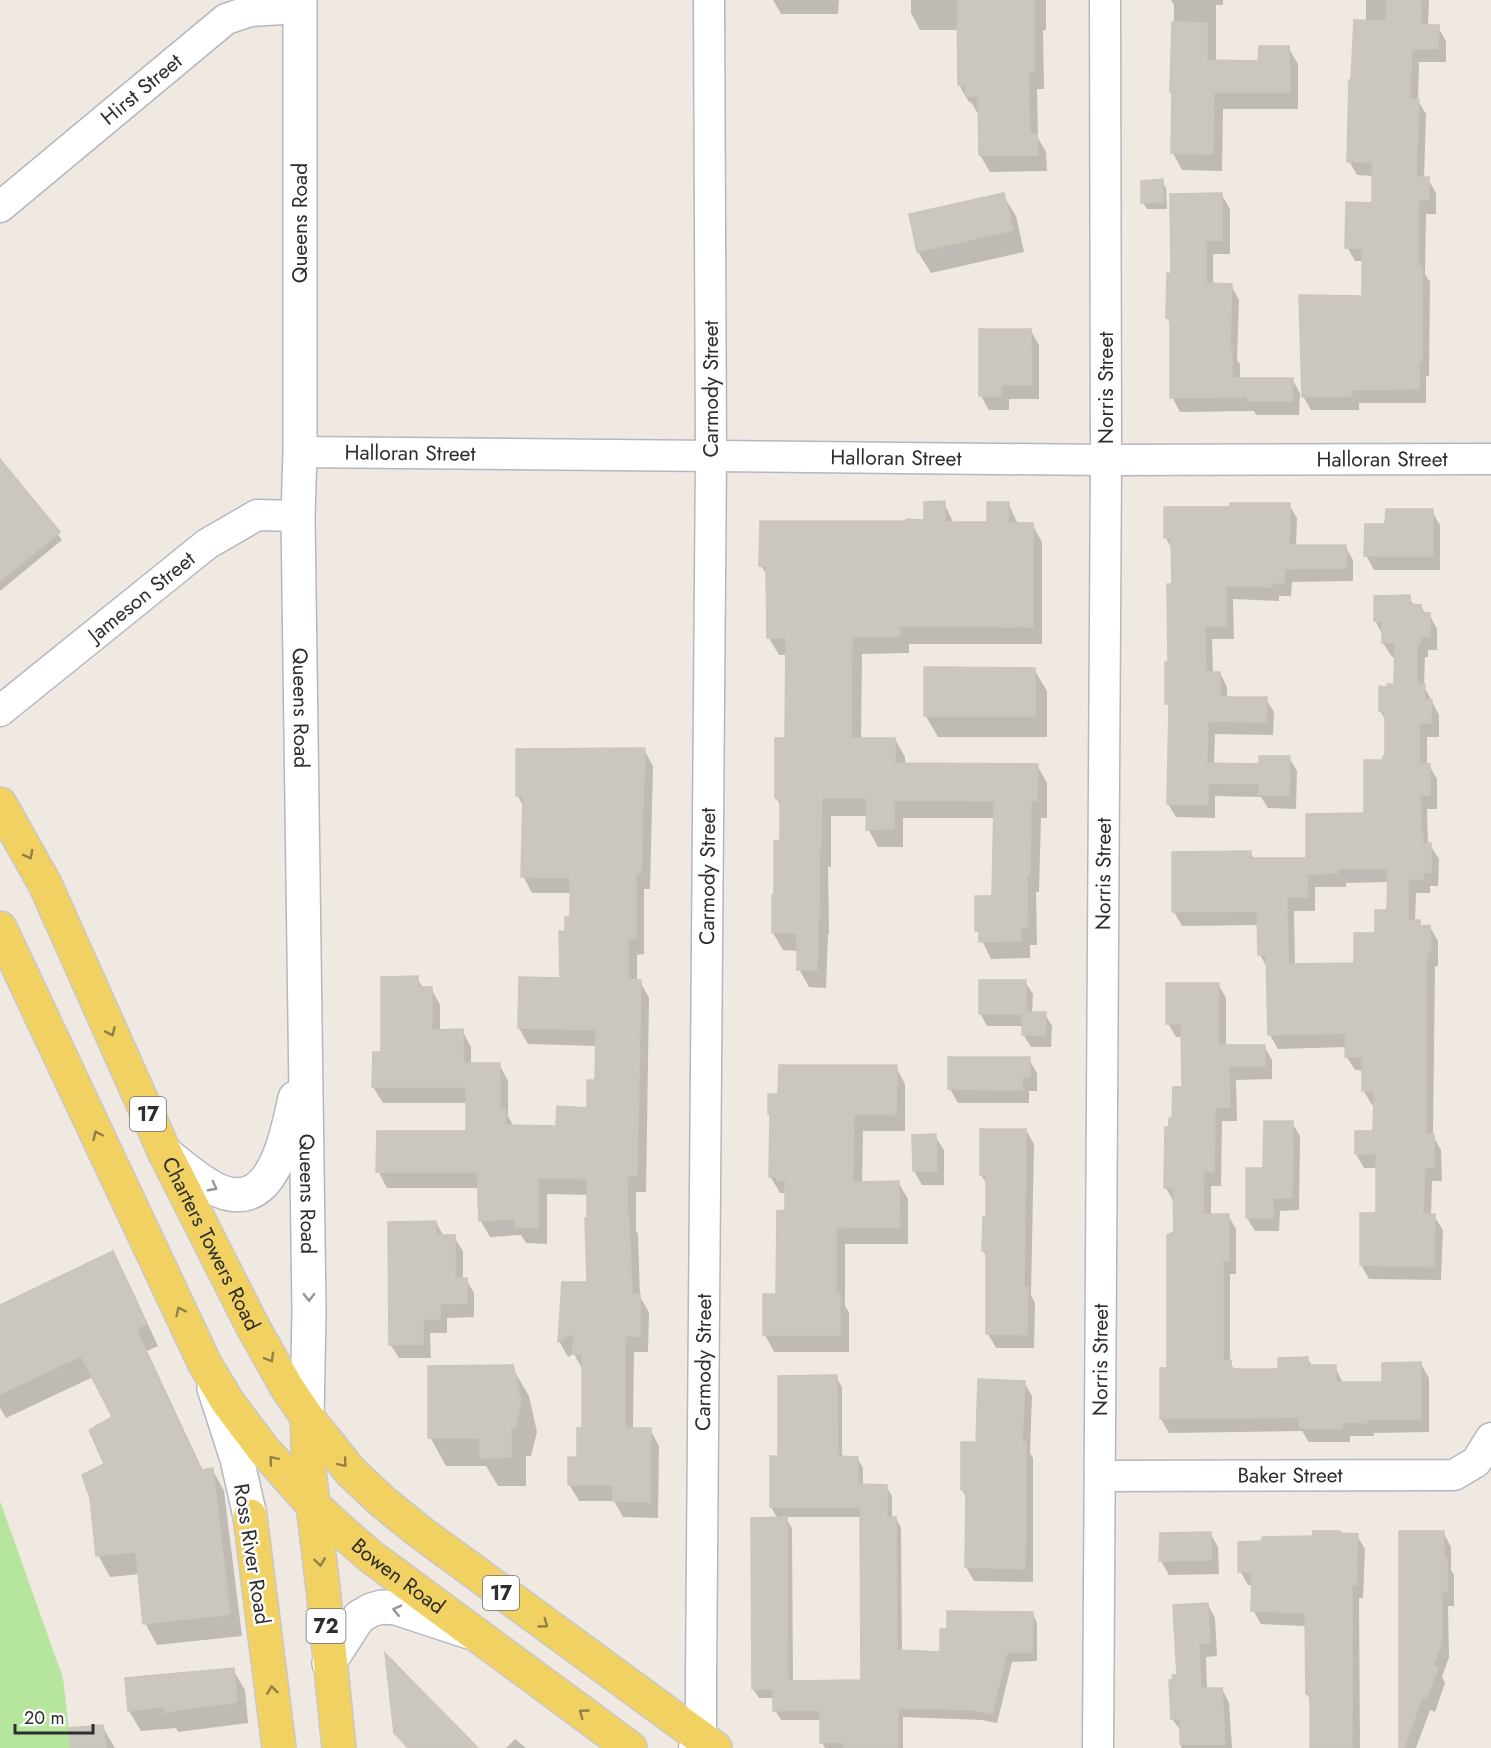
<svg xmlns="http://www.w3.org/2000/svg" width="1491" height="1748" viewBox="0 0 1491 1748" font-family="Jost,sans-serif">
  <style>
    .green { fill: #b6e59e }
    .shadow { fill: #0003; fill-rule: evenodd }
    .building { fill: #cbc7bf; stroke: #cbc5ba; stroke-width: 1.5; fill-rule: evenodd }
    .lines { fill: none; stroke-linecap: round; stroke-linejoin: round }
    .minor-casing { stroke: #b4b7c1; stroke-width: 33 }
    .tertiary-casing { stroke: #b4b7c1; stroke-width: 36 }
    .secondary-casing { stroke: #b4b7c1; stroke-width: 36 }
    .primary-casing { stroke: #c9c9c9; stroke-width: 36 }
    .minor { stroke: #fff; stroke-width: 30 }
    .tertiary { stroke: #fff; stroke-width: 33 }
    .secondary { stroke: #fff; stroke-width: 33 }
    .primary { stroke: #f2d163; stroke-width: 33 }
    .oneway { stroke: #908048 }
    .oneway2 { stroke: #969696 }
    .labels { text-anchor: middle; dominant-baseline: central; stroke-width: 5; stroke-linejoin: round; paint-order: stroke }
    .shield { fill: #fff; stroke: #6d6d6d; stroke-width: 1.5 }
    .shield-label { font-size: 20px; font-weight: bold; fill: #2e2e2e }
    .street-label { font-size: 21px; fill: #2e2e2e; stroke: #fff }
  </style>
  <rect width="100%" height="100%" fill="#efe9e1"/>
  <path class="green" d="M0,1501L63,1678L71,1748H0Z"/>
  <path class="shadow" d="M773,0H839L838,14H781Z
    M911,0H1046V30H1043L1044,89H1037L1038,138L1046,152L1047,171L990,172L980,155V112H977L971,102H969L959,85V30H920L911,13Z
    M1171,0H1223V5H1216V62H1259L1288,47L1298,64V109H1223L1222,171L1182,170L1173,153L1174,5Z
    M1366,0H1429L1428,26L1438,27L1446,41V62H1419L1418,101L1426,114L1424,179H1428L1436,193V214H1426L1425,274L1430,282L1429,376H1426V403H1359V410H1311L1303,396L1363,297V261H1355L1347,247L1373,204L1374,176L1357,175L1349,161L1366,22Z
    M1162,181L1166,188L1167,209H1147L1143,203Z
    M1003,195L1016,216L1024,252L931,273L918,252Z
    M1222,195L1230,209V254H1213V285H1231L1239,300L1237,360L1240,364V379H1292L1300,393L1299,415H1256L1254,411L1180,412L1172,397V326L1167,318L1173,275Z
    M1031,331L1039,345V399H1009V410H989L981,396Z
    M0,461L62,540L0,591Z
    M944,503L954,524H989L1008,503L1018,524H1032L1042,542V644H909V653L862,654L861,740L895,739L905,757V765H1037L1047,783V818H1041L1039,892H1036L1037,945H1030V958L991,959L977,930L994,897L995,818H903V847H878L868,829V816H831V867H828L829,934H828L826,988L809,987L799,969V951L783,950L773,933L782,842V808L776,798L786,740L787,655H779L769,638L768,578L761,565L925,521Z
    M1289,505L1297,518L1296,547L1345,546L1353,560V581L1292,582L1291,596H1279V601L1233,599L1234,639H1212L1213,673H1220L1227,687V698L1266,699L1274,712L1273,735L1215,734L1214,765H1260L1289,758L1297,771L1296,809L1268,808L1261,797L1215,796V818L1176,817L1168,804L1170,709L1167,704L1173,585V550L1165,537L1231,508Z
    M1432,511L1440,525V570H1374L1366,555L1386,526Z
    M1376,597H1409L1414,606H1421L1425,614H1429L1437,629V650H1428V657H1425L1424,686L1439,715V737H1427V765H1429L1437,779V809H1427L1428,845H1430L1439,859L1438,886H1430V893H1416L1415,921H1419L1422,927H1430L1438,941V966H1435L1433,1136L1441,1150L1442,1181H1432L1431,1215L1434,1216L1443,1230L1441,1280L1369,1279L1361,1265L1378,1215L1377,1168H1364L1356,1154L1375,1132V1105H1372L1363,1090L1364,1071L1355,1070L1346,1056L1347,1047L1278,1049L1270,1035L1268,969L1260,955L1259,925L1182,926L1174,912L1250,852L1254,859H1308L1365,814L1387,758V722L1380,711L1389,688L1395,686L1396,657H1392L1383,643V635L1375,621ZM1389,882V912L1377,935L1355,965L1295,966L1294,911H1315V887H1346V883Z
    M1034,669L1047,691V737H938L925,715Z
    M644,750L653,766L650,889H644V954L637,955V981H640L649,998L646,1192H636V1231L638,1234L640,1297L649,1312L648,1352H634L633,1429H650L659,1446L658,1518L623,1517L614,1501H579L569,1484L578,1458L584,1429L583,1370L574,1354L568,1357L559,1341L564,1284H589V1195L547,1194V1244L526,1243L521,1235L490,1237L480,1220L479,1188H387L378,1171L467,1132L468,1103H383L373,1087L374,1053H383L417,978L423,988H431L440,1005V1031L462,1030L471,1047V1064H499L508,1081V1116L514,1127L558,1128L588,1109L596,1082L597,1046L528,1044L519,1028L520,978L562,979L566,933L571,918V893H532L523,876L524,808L518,796Z
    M1025,982L1033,994L1032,1014H1045L1052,1026L1051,1047H1031L1023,1034L1024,1026H987L980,1013Z
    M1218,984L1226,998V1046H1264L1272,1060V1079L1236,1080L1237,1121H1222L1221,1186H1211V1215H1228L1236,1229V1274H1230V1362L1235,1371L1280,1370L1307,1358L1312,1366L1335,1367L1343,1383L1383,1384L1421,1364L1429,1378V1432L1374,1433V1436H1350V1442H1309L1302,1431L1169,1433L1161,1419V1370H1168L1175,1233L1174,1202L1166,1188L1170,1129L1184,1088L1183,1037H1176L1168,1023Z
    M1029,1059L1037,1073V1091H1029V1103H958L950,1089Z
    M896,1067L905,1084V1131H863L862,1183L898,1182L908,1199V1244H845V1306L849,1312V1352H774L765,1335L778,1296L787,1212L786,1193H780L770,1176L772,1117L770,1113Z
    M1292,1123L1300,1136L1299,1210L1280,1211L1279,1231H1255L1247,1218L1248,1169H1264Z
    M1026,1130L1034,1144L1031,1295L1035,1303L1034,1348H996L988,1334L987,1258L983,1250L988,1218V1186L981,1175Z
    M935,1136L944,1150V1185H922L914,1171Z
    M436,1222L444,1237H454L463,1251V1279H466L474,1293V1317L447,1318V1333H430L431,1358H399L390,1344Z
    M112,1253L125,1275L158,1346L147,1351L203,1471L212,1469L224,1491L242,1636L157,1645L145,1623L140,1574L110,1577L98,1555L106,1465L114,1418L93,1377L6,1418L0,1408V1306Z
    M512,1367L529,1396L537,1432L531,1456H526V1486H498L486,1466H446L430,1437Z
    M836,1377L842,1387V1458H857L863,1468V1485L886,1486L892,1496V1518H896L901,1528L902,1651L941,1653L1032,1613L1037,1623V1661L1012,1662L997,1723L981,1720L903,1717V1748H825L822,1742V1720H781L775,1710V1698H759L753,1689L778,1519L771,1507V1458H780ZM785,1517H862V1682L793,1683L792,1528Z
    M1024,1382L1032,1396L1030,1453L1033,1458V1582L974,1581L966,1567L968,1500L962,1490L977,1444Z
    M1443,1532L1451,1547V1570L1454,1575V1606H1448L1449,1657L1442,1677L1445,1683L1435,1712L1430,1710L1416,1748H1400Z
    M1210,1533L1218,1547L1219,1574L1169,1575L1161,1561Z
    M1341,1535L1357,1536L1365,1549L1363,1598H1359L1360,1748H1312L1311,1701L1307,1694L1306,1626L1261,1624L1253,1610L1254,1585H1248L1240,1571Z
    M1208,1605L1215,1618L1217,1656L1206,1657L1207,1690L1222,1689L1229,1703L1232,1748H1262H1181L1182,1732L1172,1719L1174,1681L1178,1677Z
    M233,1670L245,1690L248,1723L178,1732L176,1728L141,1731L129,1711Z
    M102,1726L115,1748H73Z
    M515,1739L526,1748H506Z"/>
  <path class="building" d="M957,0H1034L1035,72H1028L1030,134H1037L1038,155H979L978,96H966V85H958Z
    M1387,0H1421L1420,25H1439L1438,49H1412L1410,99H1419L1416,177H1429V200H1419L1418,266H1422V362H1419V389L1352,390V396L1302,397L1299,295L1362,296V248H1345L1346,202L1372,203V162H1347L1349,80H1351L1354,20L1386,21Z
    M1172,22L1207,23V60L1258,61L1259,46H1289L1290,92H1214L1213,154L1171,153L1172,92H1170Z
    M1163,179L1164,202L1141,203V181Z
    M1004,193L1013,230L917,252L909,214Z
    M1222,193V240L1206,241V283L1232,284L1230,348H1232V378H1293L1292,401H1247V397L1170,398V319L1166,318L1167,273L1171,274L1170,194Z
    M979,329H1031L1032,385H1001V396H979Z
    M0,459L60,532L0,581Z
    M945,501V522H987V502H1009L1008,523H1033V627L899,626L900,636L852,637L851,738H895V763L1038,764L1037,801H1031L1030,875H1027L1028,928H1020L1021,941L979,942V931H975V896H992L994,801L894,800V829L866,830L867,798H822L821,850H819L820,917H818L817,970H797V933H772V895H774V841L780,840V798H775V738H785L786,638H767L766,566H759L760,521H906V519L924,520V502Z
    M1230,503H1290L1289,545H1346V568L1285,569L1284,583H1272V587L1226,586L1227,626H1205L1206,672H1220V697H1267L1266,722L1208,721L1207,763L1259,764V756H1290L1289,795H1258L1259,784L1208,783V805L1167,804L1169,704H1165V662H1168L1167,584H1172L1171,538H1164V507H1230Z
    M1386,509H1433V556H1364L1365,524H1385Z
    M1410,595V604L1421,605V612L1430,613V637L1421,636V643H1417V684H1425L1424,700H1432L1431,723H1419V763L1430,764V795H1420L1421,833L1423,834V843H1431V872H1423V879H1408V920H1420V926L1430,925L1431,952H1427L1426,1134H1434V1167L1425,1168L1423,1214H1435L1434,1267L1360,1265V1213H1376V1154H1355V1131H1373L1374,1091H1362V1057H1345L1346,1033L1268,1035L1266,955H1258L1257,911L1172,912V852L1251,851V858H1306V814L1364,813V760H1383V756H1385V712L1379,711V686L1387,687V684H1394L1395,643H1382V621H1374V596ZM1388,868L1387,910H1375V933H1354V963L1288,964L1287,897H1308L1307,874L1338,873V869Z
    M924,667L1035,668V716H924Z
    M645,748L641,873H636V938L628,939V979L641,980L637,1176H628L627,1216H629L632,1294H640V1336H625V1428H651L650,1502L612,1501L613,1485H568V1457H577V1428H582V1354H572L574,1333L558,1342L562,1282H587L585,1218H587V1179L538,1178V1228L515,1227V1219L479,1221L477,1172H376L377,1131H466V1087H372L373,1052H381V977L418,976V987H432V1030L463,1029V1063H500V1109H506L505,1125L556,1126L557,1106L587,1108V1080H595L596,1030L518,1028L519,977L560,978L559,931L565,932V917H570V878L521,877L523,796H516V749Z
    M979,980H1026V1012H1046L1045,1035H1022V1014H979Z
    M1166,983H1219L1218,1045H1265V1066H1229L1230,1107H1215L1214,1172H1204L1203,1214H1229V1261H1223V1361L1231,1360V1369H1278V1358L1308,1357V1365H1336V1382H1382V1363L1421,1362V1419H1367V1423L1343,1422L1342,1429L1299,1428V1417L1160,1419V1368H1167V1235L1174,1232L1173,1188H1164L1165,1127H1169V1118H1172L1173,1087H1182L1181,1024H1166Z
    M948,1057H1030V1077H1022V1090L948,1089Z
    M779,1065H897L896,1115L854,1114L853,1182L899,1181L900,1227L836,1228V1294H840V1335H763V1294H776L777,1211L785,1210V1181H777V1177H769L770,1114H768V1094H778Z
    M1264,1121H1293L1292,1198H1273V1218H1246V1168H1263Z
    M980,1129H1026L1024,1287H1028L1027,1335L986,1334V1251H982L983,1217L986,1216V1175H980Z
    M936,1134L937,1171H913L912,1135Z
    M436,1221V1235H455V1278H467V1303L440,1304V1319H423V1344L389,1345L388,1222Z
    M113,1251L147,1324L136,1329L201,1470L213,1468L230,1614L143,1624L136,1552L96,1556L90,1498L82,1475L104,1464L89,1430L112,1417L81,1356L0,1394V1305Z
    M513,1365L521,1402L515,1428H511V1457L480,1458V1438H428V1366Z
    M837,1375L838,1456L858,1457V1484L887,1485V1517H896L897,1650L940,1652V1629H947V1611L1033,1612L1032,1652H1007L992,1714L974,1710L898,1708V1748H844V1742L820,1743V1710L773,1711V1689H752L751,1518L787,1517L788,1681L861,1680L860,1507H770V1456H778V1376Z
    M978,1379L1025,1381L1022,1442H1026L1025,1569L965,1567L966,1491L961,1490V1442H976Z
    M1313,1531H1340V1533L1358,1534L1356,1585H1352V1748H1310V1694H1306L1305,1613L1251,1611L1252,1572H1238V1542L1261,1541L1263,1537L1313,1536Z
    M1399,1531H1444V1559H1447V1592H1441L1442,1642L1433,1666L1438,1667L1427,1699L1422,1697L1404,1748H1399Z
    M1211,1532V1560L1159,1561L1160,1533Z
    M1208,1603L1210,1643H1199L1201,1688H1222L1225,1744H1180V1719H1171L1169,1680H1173L1172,1675H1177L1173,1605Z
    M385,1653L478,1748H408L394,1733Z
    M234,1668L237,1702L165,1712L164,1707L128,1711L125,1678Z
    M103,1725L106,1748H71L69,1728Z"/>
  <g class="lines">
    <defs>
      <g id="minor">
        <path id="s1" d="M0,207L226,19L250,11L300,8"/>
        <path id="s2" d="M300,452L1106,460L1491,459"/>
        <path id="s3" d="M0,711L207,544L257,515L298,516"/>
        <path id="s4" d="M1100,1476L1454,1475L1476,1462L1491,1438"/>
        <path id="s5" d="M694,1748L701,1738V1677L711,455L709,0"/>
        <path id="s6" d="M1098,1748L1106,460L1105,0"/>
      </g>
      <g id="tertiary">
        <path id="s7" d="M300,0V452L298,516L309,1311L307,1417"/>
        <path d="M165,1153C181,1165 197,1180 215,1189C273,1217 286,1137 295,1098"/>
      </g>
      <path id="secondary" d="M214,1388L237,1459L250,1516
        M329,1663L359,1617L371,1610L382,1607L396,1608L469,1632"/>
      <g id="primary">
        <path id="s8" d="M0,804L45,884L165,1153L253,1327L286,1386L307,1417L351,1472L383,1502L420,1532L715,1748"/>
        <path id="s9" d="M0,928L205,1364L227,1401L264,1450L312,1504L338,1528L370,1556L630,1748"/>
        <path d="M307,1417L309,1471L323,1588L339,1748"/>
        <path d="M250,1516L279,1748"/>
      </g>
    </defs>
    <use href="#minor" class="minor-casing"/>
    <use href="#tertiary" class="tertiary-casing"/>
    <use href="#secondary" class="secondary-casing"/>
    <use href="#primary" class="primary-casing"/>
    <use href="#minor" class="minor"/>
    <use href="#tertiary" class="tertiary"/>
    <use href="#secondary" class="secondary"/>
    <use href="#primary" class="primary"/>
  </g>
  <defs><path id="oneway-chevron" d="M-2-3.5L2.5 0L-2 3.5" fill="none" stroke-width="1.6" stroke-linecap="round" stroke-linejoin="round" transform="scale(1.5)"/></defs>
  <g class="oneway">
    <use href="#oneway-chevron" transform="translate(29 855) rotate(62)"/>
    <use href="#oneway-chevron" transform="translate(111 1032) rotate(66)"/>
    <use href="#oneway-chevron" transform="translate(97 1135) rotate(-115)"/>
    <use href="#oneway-chevron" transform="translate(180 1311) rotate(-115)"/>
    <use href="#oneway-chevron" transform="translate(270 1358) rotate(60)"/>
    <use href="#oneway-chevron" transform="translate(273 1460) rotate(-131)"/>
    <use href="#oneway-chevron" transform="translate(343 1463) rotate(50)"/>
    <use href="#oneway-chevron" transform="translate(320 1562) rotate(82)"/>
    <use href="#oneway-chevron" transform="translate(544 1624) rotate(36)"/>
    <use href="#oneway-chevron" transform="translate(272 1690) rotate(-97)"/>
    <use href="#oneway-chevron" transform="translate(583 1713) rotate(-144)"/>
  </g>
  <g class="oneway2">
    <use href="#oneway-chevron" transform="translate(213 1187) rotate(28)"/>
    <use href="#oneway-chevron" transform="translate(309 1297) rotate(89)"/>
    <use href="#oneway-chevron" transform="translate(397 1610) rotate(-167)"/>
  </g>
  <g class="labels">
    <g class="shield">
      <rect x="130" y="1097" width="36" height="34" rx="4.5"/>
      <rect x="483" y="1576" width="36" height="34" rx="4.5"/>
      <rect x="306.5" y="1609" width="39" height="34" rx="4.5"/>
    </g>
    <g class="shield-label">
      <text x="148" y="1114">17</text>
      <text x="501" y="1593">17</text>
      <text x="326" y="1626">72</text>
    </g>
    <g class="street-label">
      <text stroke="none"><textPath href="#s1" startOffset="184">Hirst Street</textPath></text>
      <text transform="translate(300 223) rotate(-90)">Queens Road</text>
      <text transform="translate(1106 388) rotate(-90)">Norris Street</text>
      <text transform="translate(711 389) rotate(-90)">Carmody Street</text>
      <text stroke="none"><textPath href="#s2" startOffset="110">Halloran Street</textPath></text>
      <text stroke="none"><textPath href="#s2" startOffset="596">Halloran Street</textPath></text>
      <text stroke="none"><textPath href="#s2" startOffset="1082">Halloran Street</textPath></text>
      <text stroke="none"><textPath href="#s3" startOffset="182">Jameson Street</textPath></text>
      <text stroke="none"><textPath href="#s7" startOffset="708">Queens Road</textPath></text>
      <text stroke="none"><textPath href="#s6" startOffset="874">Norris Street</textPath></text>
      <text stroke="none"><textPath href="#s5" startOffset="874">Carmody Street</textPath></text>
      <text stroke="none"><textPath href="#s7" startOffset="1194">Queens Road</textPath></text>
      <text stroke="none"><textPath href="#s8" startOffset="488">Charters Towers Road</textPath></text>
      <text stroke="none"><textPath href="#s6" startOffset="388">Norris Street</textPath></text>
      <text stroke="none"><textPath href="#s5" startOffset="388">Carmody Street</textPath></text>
      <text stroke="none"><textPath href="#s4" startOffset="190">Baker Street</textPath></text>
      <text transform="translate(252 1554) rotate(81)">Ross River Road</text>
      <text stroke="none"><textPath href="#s9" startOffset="771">Bowen Road</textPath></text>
    </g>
  </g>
  <path d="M15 1724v9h78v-9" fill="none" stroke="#2e2e2e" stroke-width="3"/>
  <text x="24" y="1724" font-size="18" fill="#2e2e2e" stroke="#ffffff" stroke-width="4.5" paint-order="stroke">20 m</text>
</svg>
